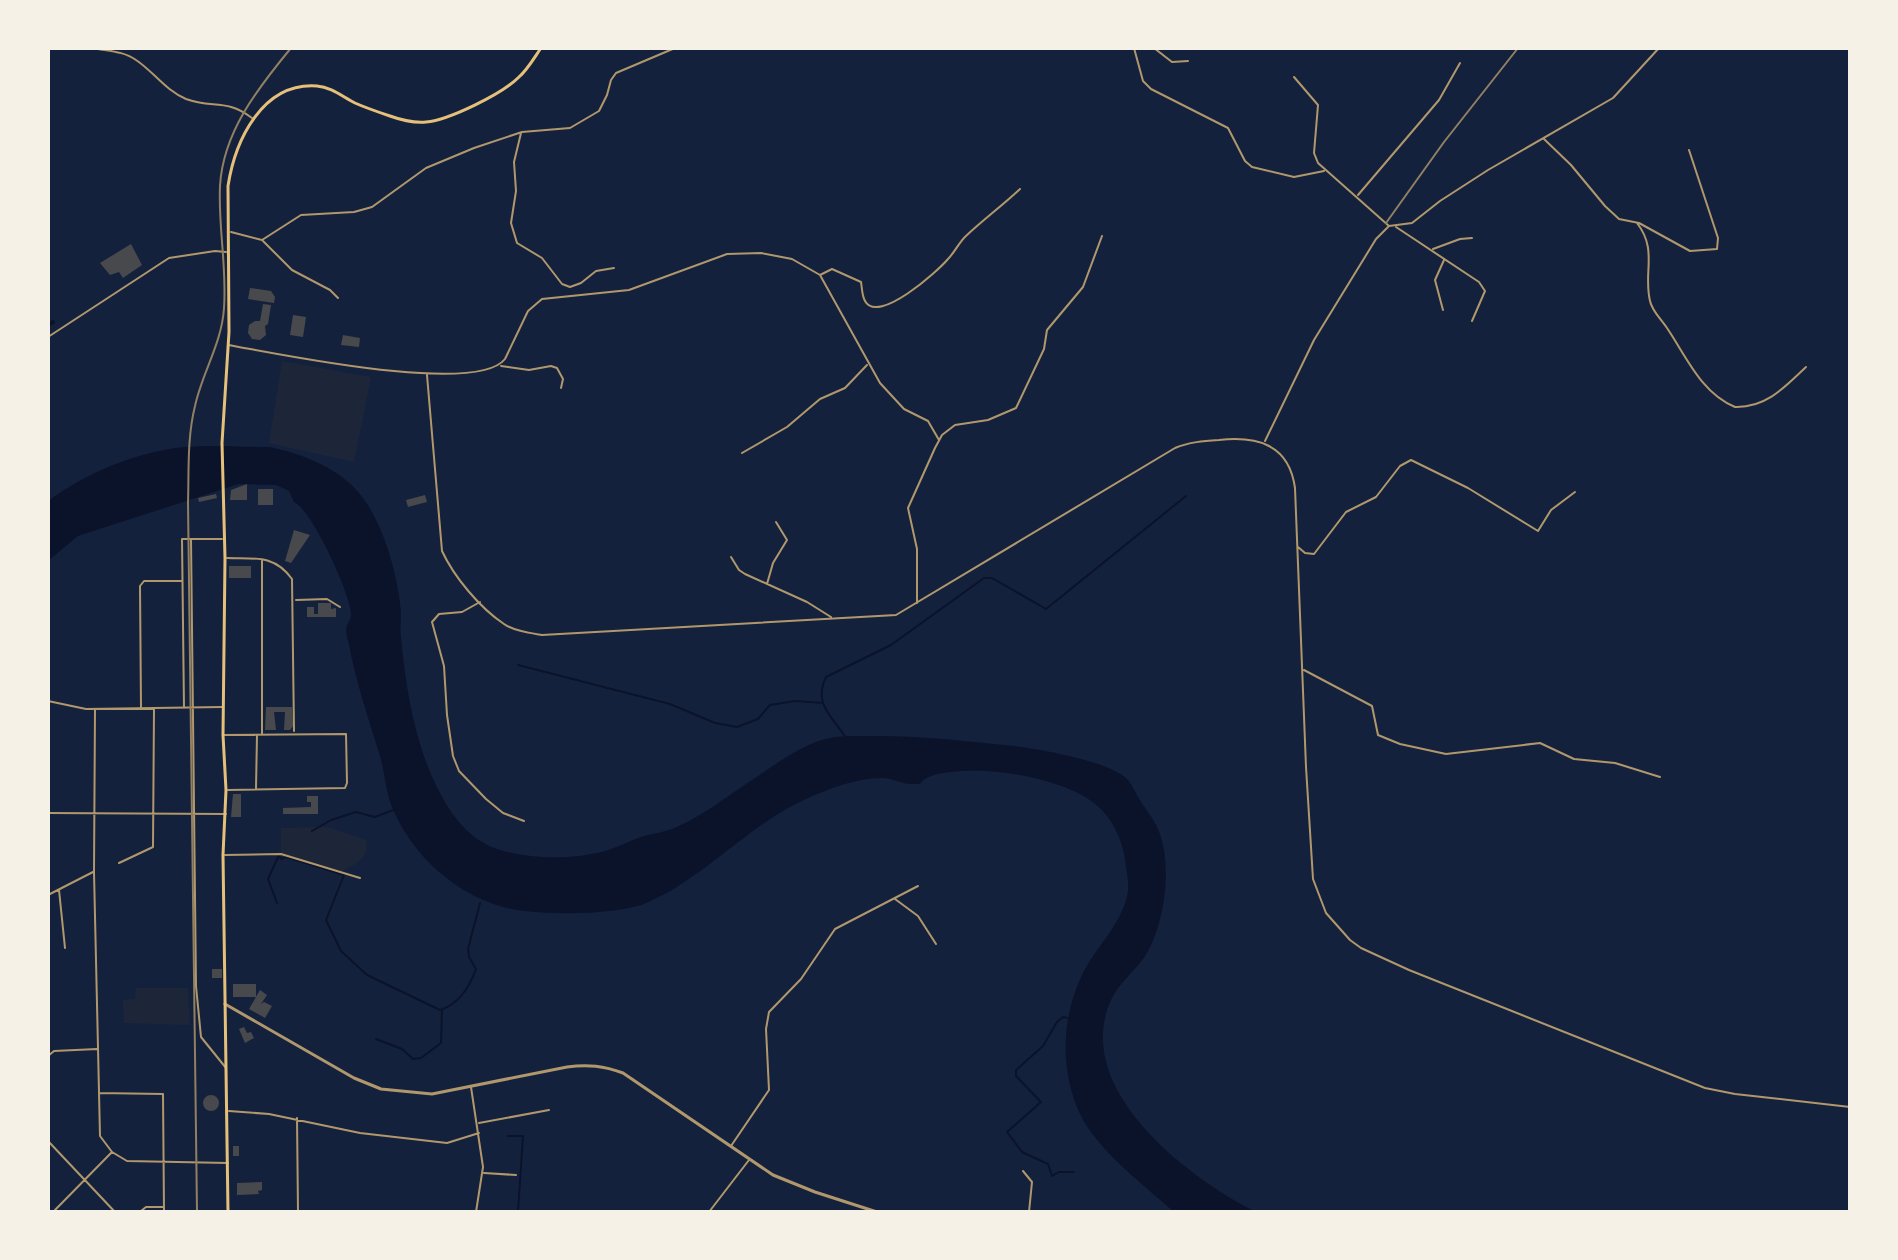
<svg xmlns="http://www.w3.org/2000/svg" width="1898" height="1260" viewBox="0 0 1898 1260" font-family="Mulish,sans-serif">
  <style>
    .green { fill: #1d2539 }
    .water { fill: #0b132b }
    .lines { fill: none; stroke-linecap: round; stroke-linejoin: round }
    .stream { stroke: #0b132b; stroke-width: 2 }
    .canal { stroke: #0b132b; stroke-width: 4 }
    .building { fill: #48494c }
    .minor { stroke: #b1986c; stroke-width: 2 }
    .tertiary { stroke: #b1986c; stroke-width: 3 }
    .secondary { stroke: #e5c07b; stroke-width: 3 }
    .rail { stroke: #918062; stroke-width: 2 }
  </style>
  <rect width="100%" height="100%" fill="#14213d"/>
  <path class="green" d="M282,361L371,377L354,462L269,443Z
    M327,827L366,840C370,859 354,865 339,873L281,854V828Z
    M136,988H188L190,1025L124,1023L123,1000L135,999Z"/>
  <path class="water" d="M270,447C302,454 337,467 359,493C383,521 398,575 401,612C401,620 400,629 401,637C406,690 415,746 440,793C455,822 475,845 508,852C537,859 572,859 601,852C614,849 627,842 641,837C654,833 668,832 681,825C704,814 725,798 746,784C769,769 793,750 819,741C835,735 852,736 869,736C918,735 965,741 1014,746C1039,749 1109,761 1127,779C1132,784 1136,794 1140,800C1146,810 1154,819 1158,829C1173,863 1165,922 1147,953C1137,970 1119,982 1111,1000C1071,1089 1188,1178 1256,1212H1174C1145,1186 1097,1150 1080,1114C1060,1071 1061,1018 1082,975C1095,947 1123,924 1128,891C1129,881 1126,870 1125,860C1123,842 1114,823 1102,810C1075,781 1004,769 966,771C955,771 936,773 927,778C917,783 926,784 913,784C903,785 893,778 882,778C855,778 822,791 798,803C745,829 699,882 644,904C614,915 549,915 517,910C462,901 413,858 392,807C385,790 385,771 379,753C368,717 356,682 349,645C348,640 346,635 346,629C347,624 351,619 351,614C351,595 312,510 294,502L289,491L276,485L239,484L78,536L48,561V501C85,474 129,455 175,448C206,444 239,447 270,447Z"/>
  <g class="lines">
    <path class="stream" d="M518,665L670,704L715,723L737,727L758,719L770,705L795,701L823,703
      M846,738C832,716 813,704 826,677L891,645L984,578H992L1046,609L1186,496
      M312,831L331,820L356,812L375,817L396,809
      M277,903L268,879L279,855L281,859L286,857L344,875L326,920L341,951L367,975L440,1010C459,1004 470,986 476,969L469,957L468,949L480,903
      M1068,1018L1063,1017L1057,1022L1043,1046L1016,1070V1076L1041,1102L1007,1132L1022,1152L1048,1164L1052,1176L1059,1172H1074
      M376,1039L402,1049L413,1059L421,1058L441,1043L442,1010
      M508,1136H523L518,1212"/>
    <path class="canal" d="M48,325L53,322"/>
  </g>
  <path class="building" d="M131,244L142,265L123,278L119,272L110,275L100,263Z
    M250,288L271,291L275,297L274,303L248,299Z
    M263,304L271,305L268,324L265,326L266,335L260,340L252,339L248,333L249,325L255,321H260Z
    M293,315L306,317L303,337L290,335Z
    M343,335L360,338L359,347L341,345Z
    M247,484V500H230L231,490Z
    M258,489H273V505H258Z
    M216,494L217,498L199,502L198,498Z
    M425,495L427,502L408,507L406,500Z
    M294,530L310,535L291,563L285,561Z
    M229,566H251V578H229Z
    M318,603H331V609L336,608V617H307V607H314V614H318Z
    M266,707H292L293,726L290,730H284L285,712H274L276,730H265Z
    M233,794H241V817H231Z
    M307,796H318V814H283V808L311,807V802H307Z
    M212,969H222V978H212Z
    M233,984H256V997H233Z
    M260,990L267,995L261,1004L264,1002L272,1006L265,1018L249,1009Z
    M244,1027L247,1033L251,1032L254,1038L245,1043L239,1029Z
    M203 1103a8 8 0 1 1 16 0a8 8 0 1 1-16 0Z
    M233,1146H239V1156H233Z
    M262,1182V1190L258,1191L259,1194L237,1195V1183Z"/>
  <g class="lines">
    <path class="minor" d="M93,48C107,51 124,51 136,60C154,72 165,90 186,99C212,109 226,98 252,118
      M1134,48L1143,81L1151,89L1228,128L1245,161L1252,167L1294,177L1324,171
      M1154,48L1172,62L1188,61
      M1294,77L1318,105L1314,153L1318,163L1389,226
      M521,133L514,162L516,191L511,223L517,243L542,258L562,284L570,287L581,283L596,271L614,268
      M1544,139L1571,165L1605,206L1619,219L1639,223L1690,251L1717,249L1718,238L1689,150
      M1358,195L1439,100L1460,63
      M1637,223C1658,250 1643,272 1650,301C1652,311 1661,319 1667,328C1686,356 1701,393 1735,407C1766,408 1785,387 1806,367
      M1396,227L1479,282L1485,291L1472,321
      M231,232L262,240L301,215L354,212L372,207L426,168L474,148L522,132L570,128L599,111L607,95L611,80L616,73L675,48
      M263,241L292,270L330,290L338,298
      M1433,249L1460,239L1472,238
      M820,275L832,269L861,282C862,288 862,296 865,301C878,325 938,271 948,259C955,252 959,242 967,235C984,219 1003,205 1020,189
      M1443,310L1435,280L1444,260
      M48,337L169,258L215,251L226,252
      M228,345C275,353 476,396 505,359L528,311L542,299L629,290L727,254L761,253L792,259L820,275L880,383L904,409L928,421L939,440
      M501,366L529,370L551,366L557,368L563,379L561,388
      M427,375L442,551C454,577 480,608 504,624C514,631 530,633 542,635L896,615L1175,448C1189,442 1204,441 1219,440C1257,436 1289,444 1295,488L1306,767L1313,879L1326,913L1350,940L1361,948L1409,970L1705,1088L1735,1094L1850,1107
      M1265,441L1314,340L1376,239L1389,226L1412,223L1440,201L1488,170L1613,98L1659,48
      M742,453L787,427L820,399L845,388L867,365
      M191,539L196,986L201,1037L226,1068
      M1298,547L1305,553L1314,554L1346,512L1376,497L1400,466L1411,460L1468,488L1538,531L1551,510L1575,492
      M731,557L739,570L745,574L807,602L831,617
      M227,558C254,559 274,554 292,579L294,731
      M262,561V734
      M767,584L773,563L787,540L776,522
      M296,600L327,599L340,607
      M480,602L462,612L439,614L432,622L444,666L447,715L453,756L459,771L486,799L503,813L524,821
      M917,603V549L908,508L935,448L942,435L955,425L988,420L1016,408L1044,349L1047,330L1083,287L1102,236
      M1304,670L1372,706L1378,735L1400,744L1446,754L1540,743L1574,759L1615,763L1660,777
      M48,701L86,709L222,707
      M141,708L140,586L144,581H182
      M184,708L182,539H222
      M95,709L94,872L100,1136L112,1152L127,1161L228,1163
      M223,735L346,734L347,783L345,788L228,790
      M256,788L257,735
      M48,813L226,814
      M225,855L281,854L360,878
      M119,863L153,847L154,708
      M59,890L65,948
      M48,895L93,872
      M895,899L918,916L936,944
      M48,1056L54,1051L97,1049
      M471,1087L483,1167L476,1212
      M99,1093L163,1094L164,1212
      M229,1111L269,1114L360,1133L447,1143L479,1133
      M297,1118L298,1212
      M479,1123L549,1110
      M48,1141L115,1212
      M731,1146L769,1090L766,1029L769,1012L801,979L835,929L918,886
      M1023,1171L1032,1182L1029,1212
      M484,1173L516,1175
      M55,1210L112,1152
      M141,1211L146,1207H163
      M709,1212L749,1160"/>
    <path class="tertiary" d="M225,1004L354,1078L381,1089L432,1094L567,1067C588,1064 604,1066 623,1073L773,1175L815,1192L877,1212"/>
    <path class="secondary" d="M228,1212L223,855L226,790L223,735L225,558L222,443L229,332L228,186C235,141 262,82 317,86C331,87 343,97 355,103C366,108 378,112 390,116C401,120 414,123 426,122C449,120 502,94 519,77C528,69 534,58 541,48"/>
    <path class="rail" d="M1386,223L1444,142L1518,48
      M197,1212L188,503C189,471 187,438 195,406C202,373 222,343 224,308C227,267 218,226 220,186C223,132 258,88 291,48"/>
  </g>
  <rect width="1898" height="1260" fill="none" stroke="#f6f1e7" stroke-width="100"/>
</svg>
